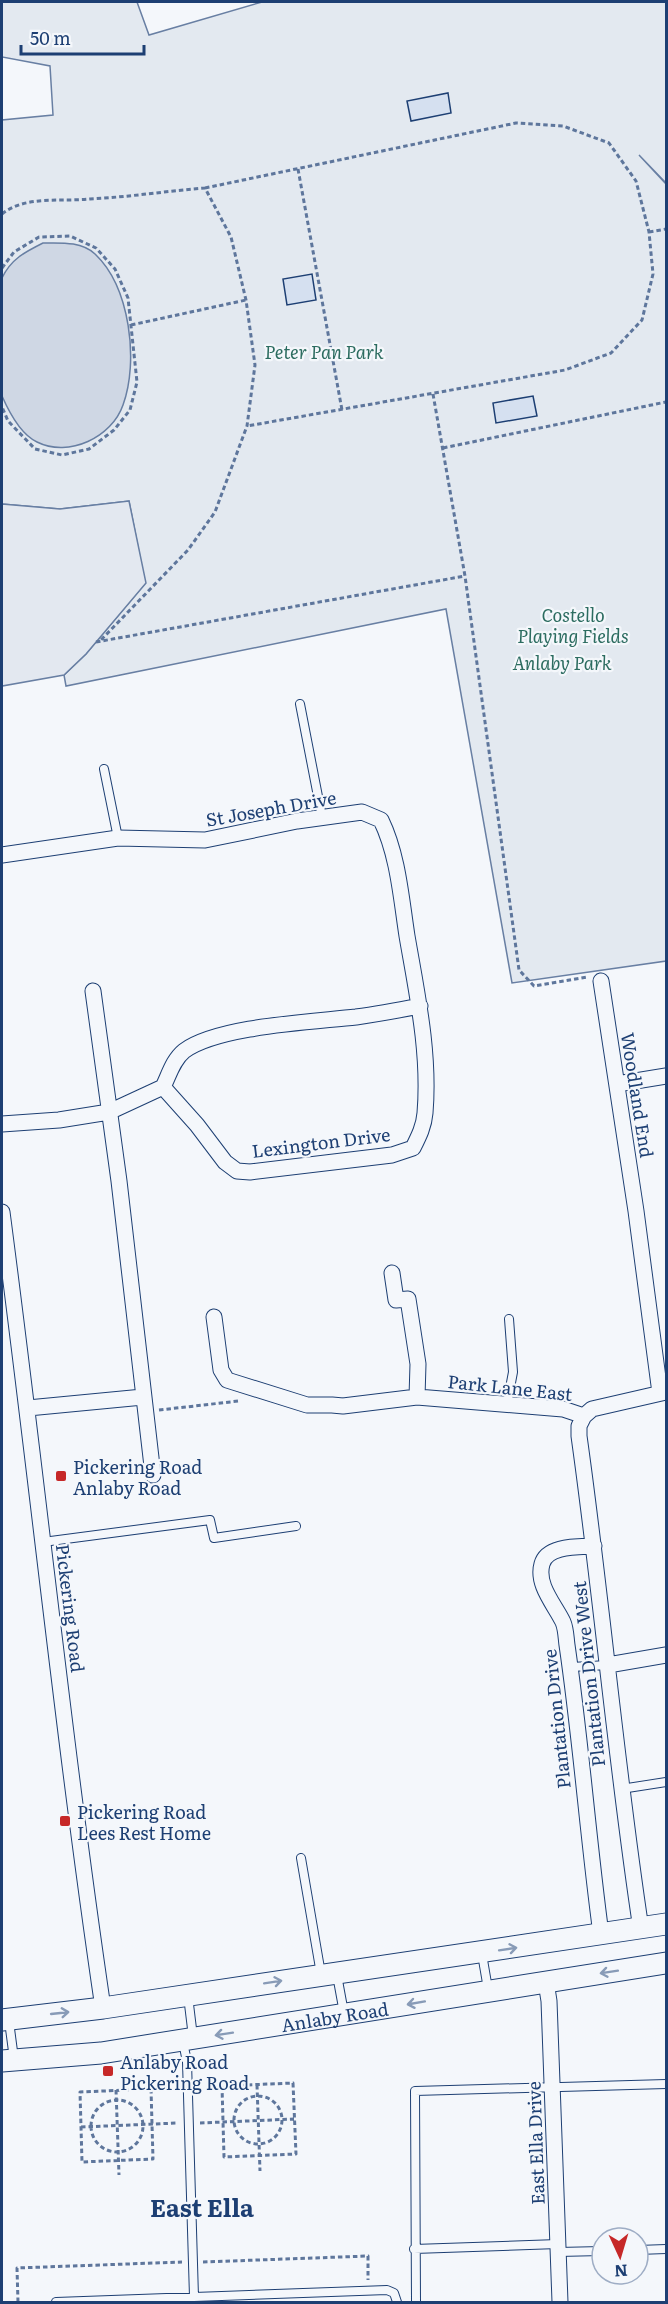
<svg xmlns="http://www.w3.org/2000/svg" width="668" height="2304" viewBox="0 0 668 2304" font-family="Literata,serif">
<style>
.green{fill:#e3e9f0;stroke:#687fa3;stroke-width:1.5}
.parking{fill:#e3e8f0;stroke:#687fa3;stroke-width:1.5}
.water{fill:#cfd7e4;stroke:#687fa3;stroke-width:1.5}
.building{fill:#d5e0f0;stroke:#1d3f73;stroke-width:1.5}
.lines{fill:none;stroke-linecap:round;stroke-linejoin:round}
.service-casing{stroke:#1d3f73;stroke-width:10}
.minor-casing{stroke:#1d3f73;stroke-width:17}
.secondary-casing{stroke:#1d3f73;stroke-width:23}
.path{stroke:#5e769c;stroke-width:3;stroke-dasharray:4.5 3;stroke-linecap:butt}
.service{stroke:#f4f7fb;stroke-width:8}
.minor{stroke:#f4f7fb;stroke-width:15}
.secondary{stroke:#f4f7fb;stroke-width:21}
.oneway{stroke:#889bb7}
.poi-dot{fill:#c62828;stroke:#f4f7fb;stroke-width:2}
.labels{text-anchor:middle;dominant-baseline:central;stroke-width:4.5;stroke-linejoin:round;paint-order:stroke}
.park-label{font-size:18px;font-style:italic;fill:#2c6c60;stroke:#f4f7fb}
.street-label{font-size:18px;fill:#1d3f73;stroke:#f4f7fb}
.poi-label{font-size:18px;fill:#1d3f73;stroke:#f4f7fb;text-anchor:start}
.district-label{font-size:24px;font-weight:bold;fill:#1d3f73;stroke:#f4f7fb}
</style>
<rect width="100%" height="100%" fill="#f4f7fb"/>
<path class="green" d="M 2,2 L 137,2 L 149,35 L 262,2 L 666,2 L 666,183 L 639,155 L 666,184 L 666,961 L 512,983 L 446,609 L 66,686 L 64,675 L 86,654 L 145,583 L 129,501 L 60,509 L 2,504 L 2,120 L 53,115 L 50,66 L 2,57 Z"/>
<path class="parking" d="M 129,501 L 146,583 L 86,654 L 64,675 L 2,686 L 2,504 L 60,509 Z"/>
<path class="water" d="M 43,243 C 60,243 81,241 95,254 C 130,287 139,361 123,405 C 112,437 69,458 37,442 C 20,434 9,412 2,396 L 2,278 C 11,259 25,252 43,243 Z"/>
<path class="building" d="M 448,93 L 451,113 L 411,121 L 407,101 Z
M 312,274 L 316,300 L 287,305 L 283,279 Z
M 533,396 L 537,416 L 496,423 L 493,403 Z"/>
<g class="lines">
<g class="service-casing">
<path id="service" d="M 300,704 L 322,817
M 104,769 L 118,838
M 507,1404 L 513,1372 L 509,1319
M 43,1542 L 210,1520 L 214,1538 L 296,1526
M 571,1667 L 608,1665
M 621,1789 L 666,1782
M 301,1858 L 321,1974
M 482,1954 L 488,1989
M 337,1975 L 344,2013
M 188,1996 L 193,2037
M 9,2021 L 14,2059
M 183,2042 L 187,2062 L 194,2297
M 414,2249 L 558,2244
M 638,2250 L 666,2249
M 558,2252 L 602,2251
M 56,2302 L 387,2290 L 394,2293 L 397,2302
M 416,2302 L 415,2091 L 666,2084"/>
</g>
<g class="minor-casing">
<path id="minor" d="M 2,855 L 118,838 L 205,840 L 297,821 L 362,812 L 381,820 C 398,855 401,897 407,936 C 417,994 430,1053 425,1113 C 424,1126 419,1136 413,1148 L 392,1155 L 250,1172 L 237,1171 L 225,1162 L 197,1125 L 163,1087 L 109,1112 L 59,1120 L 2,1124
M 601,981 L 636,1211 L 660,1393
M 93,991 L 119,1181 L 153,1475
M 617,1084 L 666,1076
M 163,1087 C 169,1075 173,1060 184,1051 C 218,1026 312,1022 356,1017 C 377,1014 399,1010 420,1006
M 2,1212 C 37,1477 64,1744 103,2008
M 392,1273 L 396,1300 L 408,1299 L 418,1364 L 417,1397
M 214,1317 L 221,1370 L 227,1380 L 307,1405 L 332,1405 L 343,1406 L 417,1397 L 563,1409 L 584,1416 L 592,1409 L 666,1392
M 28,1408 L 143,1397
M 584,1416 L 579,1426 L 579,1436 C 602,1600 616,1765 641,1929
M 594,1546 C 579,1547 547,1545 542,1564 C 536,1585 555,1605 563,1622 C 566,1629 566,1638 567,1645 C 581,1741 588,1838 601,1934
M 608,1665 L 666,1655
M 546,1982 L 549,2001 L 560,2302"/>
</g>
<g class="secondary-casing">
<g id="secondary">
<path d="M 2,2020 L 103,2008 L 666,1924"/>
<path id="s1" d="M 2,2061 L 101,2053 L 666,1963"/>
</g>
</g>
<path class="path" d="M 298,169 L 342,410
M 205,188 L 516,123 L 563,126 L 609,143 L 636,181 L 649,232 L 653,274 L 642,320 L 611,353 L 565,370 L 247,426
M 2,214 C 26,195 61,202 90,199 C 129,197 167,191 205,188 L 231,237 L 246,300 L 255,365 L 247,426 L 215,512 L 188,550 L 99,642
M 649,232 L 666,229
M 2,268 L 14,252 L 39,237 L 70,236 L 96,248 L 115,269 L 128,298 L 137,382 L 130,410 L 114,430 L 89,449 L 62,455 L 35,449 L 8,421 L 2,407
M 131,325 L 246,300
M 433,394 L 465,576 L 519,970 L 534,986 L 587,977
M 443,448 L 666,402
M 96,642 L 465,576
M 159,1410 L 239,1401
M 293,2083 L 296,2154 L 224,2157 L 222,2086 Z
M 257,2085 L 260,2171
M 151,2089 L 153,2159 L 82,2162 L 80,2092 Z
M 116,2090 L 119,2175
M234 2120a24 24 0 1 1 48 0a24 24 0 1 1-48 0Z
M91 2126a26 26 0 1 1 52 0a26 26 0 1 1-52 0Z
M 200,2123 L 294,2119
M 81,2127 L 178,2123
M 203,2262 L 368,2256 L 368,2280
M 18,2302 L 17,2268 L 182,2262"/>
<use href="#service" class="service"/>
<use href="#minor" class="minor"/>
<use href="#secondary" class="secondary"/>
</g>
<defs><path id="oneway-shaft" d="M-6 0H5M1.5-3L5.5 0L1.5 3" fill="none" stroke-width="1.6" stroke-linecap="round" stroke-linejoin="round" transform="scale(1.5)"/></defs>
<g class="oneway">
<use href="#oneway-shaft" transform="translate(508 1949) rotate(-9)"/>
<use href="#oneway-shaft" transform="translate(609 1972) rotate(171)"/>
<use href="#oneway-shaft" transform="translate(273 1982) rotate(-9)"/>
<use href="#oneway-shaft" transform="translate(416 2003) rotate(170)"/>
<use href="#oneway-shaft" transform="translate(60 2013) rotate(-6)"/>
<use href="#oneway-shaft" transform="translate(224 2034) rotate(171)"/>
</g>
<g class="poi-dot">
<rect x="55" y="1470" width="12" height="12" rx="3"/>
<rect x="59" y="1815" width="12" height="12" rx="3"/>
<rect x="102" y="2065" width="12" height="12" rx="3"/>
</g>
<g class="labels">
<g class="park-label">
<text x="324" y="351">Peter Pan Park</text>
<text x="573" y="614">Costello<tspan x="573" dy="21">Playing Fields</tspan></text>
<text x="562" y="662">Anlaby Park</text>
</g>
<g class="street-label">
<text transform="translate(271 808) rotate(-10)">St Joseph Drive</text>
<text transform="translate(638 1095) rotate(81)">Woodland End</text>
<text transform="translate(321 1142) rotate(-7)">Lexington Drive</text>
<text transform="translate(510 1387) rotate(6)">Park Lane East</text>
<text transform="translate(71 1608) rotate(83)">Pickering Road</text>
<text transform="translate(588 1674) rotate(-96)">Plantation Drive West</text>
<text transform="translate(556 1719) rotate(-96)">Plantation Drive</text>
<text stroke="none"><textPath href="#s1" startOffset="336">Anlaby Road</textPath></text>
<text transform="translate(535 2143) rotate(-92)">East Ella Drive</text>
</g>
<g class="poi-label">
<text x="73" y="1466">Pickering Road<tspan x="73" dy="21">Anlaby Road</tspan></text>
<text x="77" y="1811">Pickering Road<tspan x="77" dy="21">Lees Rest Home</tspan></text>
<text x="120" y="2061">Anlaby Road<tspan x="120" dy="21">Pickering Road</tspan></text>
</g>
<g class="district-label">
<text x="202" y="2206">East Ella</text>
</g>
</g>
<rect width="668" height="2304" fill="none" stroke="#1d3f73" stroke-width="6"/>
<g transform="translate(620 2256) rotate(176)"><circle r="28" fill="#f4f7fb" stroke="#9eadc5" stroke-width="1.5"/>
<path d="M0-4.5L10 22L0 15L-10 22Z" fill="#c62828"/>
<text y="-9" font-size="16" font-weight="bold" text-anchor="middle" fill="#1d3f73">N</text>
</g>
<path d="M21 45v9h123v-9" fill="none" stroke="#1d3f73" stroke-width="3"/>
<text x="30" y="45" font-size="18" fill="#1d3f73" stroke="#f4f7fb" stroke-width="4.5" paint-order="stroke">50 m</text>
</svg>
